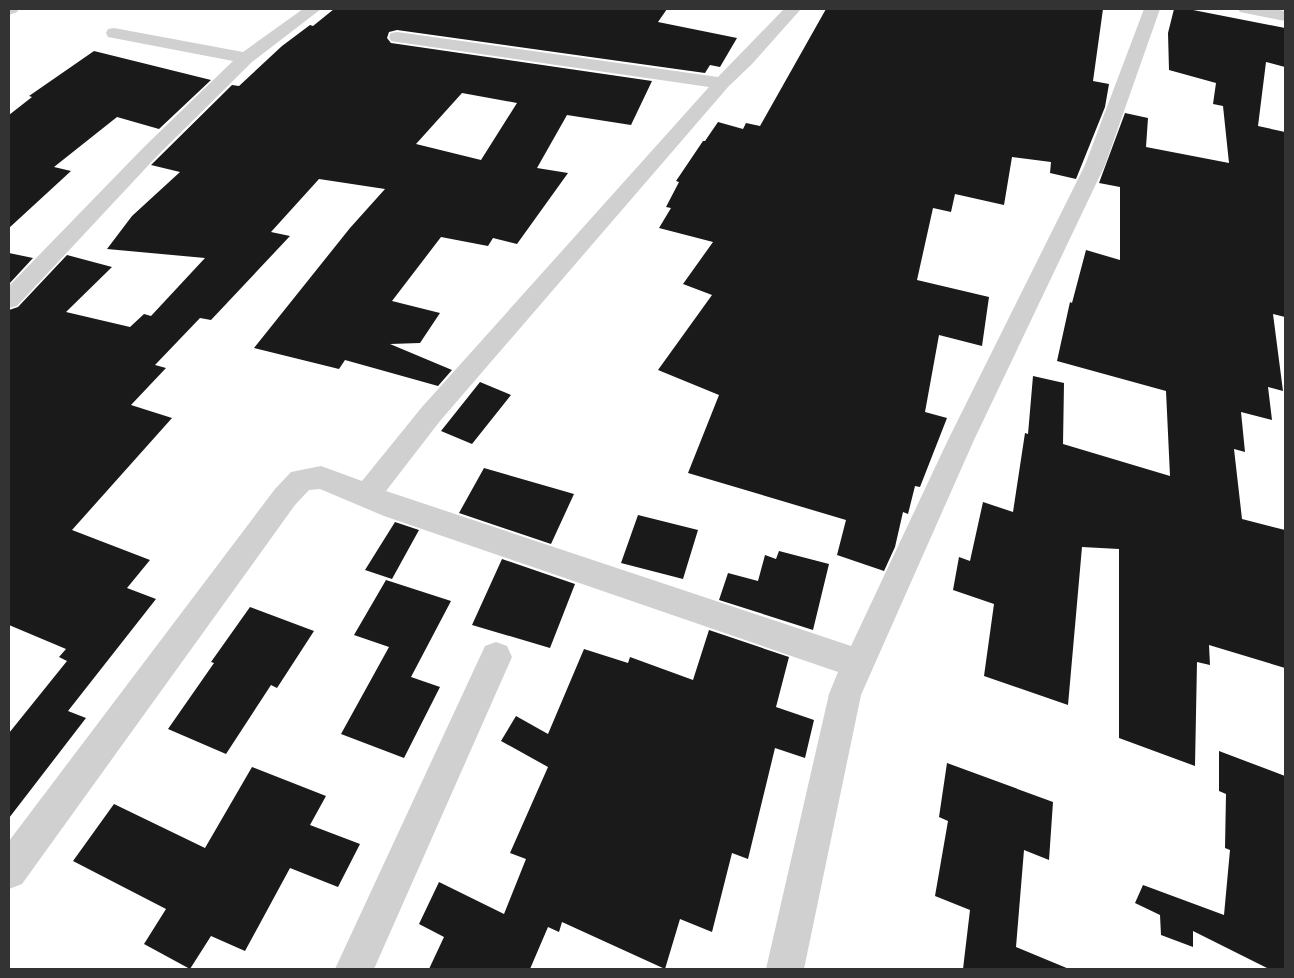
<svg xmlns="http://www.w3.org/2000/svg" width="1294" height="978" viewBox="0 0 1294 978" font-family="'Open Sans',sans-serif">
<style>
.building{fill:#1a1a1a;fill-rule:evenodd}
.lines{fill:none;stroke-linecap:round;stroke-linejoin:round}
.street{fill:#d0d0d0;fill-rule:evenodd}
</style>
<rect width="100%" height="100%" fill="#fff"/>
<path class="building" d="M 334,9 L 667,9 L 658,22 L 737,38 L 720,67 L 710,65 L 705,73 L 397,30 L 389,32 L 387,38 L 391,43 L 652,81 L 631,125 L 567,115 L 537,168 L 568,173 L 517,244 L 493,238 L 488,246 L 441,237 L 392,301 L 440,313 L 420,343 L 390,344 L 452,370 L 438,386 L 345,360 L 339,369 L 254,348 L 350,228 L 385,189 L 319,179 L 271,232 L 290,236 L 211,320 L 200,318 L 155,365 L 166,368 L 131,405 L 172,418 L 72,530 L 150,560 L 127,588 L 156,599 L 68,711 L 86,718 L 9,818 L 9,733 L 67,661 L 59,657 L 66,649 L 9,625 L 9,310 L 18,307 L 67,255 L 112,267 L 66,312 L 130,327 L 144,314 L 151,316 L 205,258 L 107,249 L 132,216 L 180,172 L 151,165 L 232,85 L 239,86 L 282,46 L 310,25 L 313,26 ZM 462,93 L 517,103 L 481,160 L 416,144 Z
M 826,9 L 1103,9 L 1093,81 L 1109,84 L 1105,107 L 1076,179 L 1050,173 L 1051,162 L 1012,157 L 1004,205 L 955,194 L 951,212 L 933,208 L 917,280 L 989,297 L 982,346 L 939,335 L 925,412 L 947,418 L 920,487 L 915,486 L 908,514 L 903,512 L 895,547 L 884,571 L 837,555 L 846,520 L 688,473 L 719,395 L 658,370 L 712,295 L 683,284 L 713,242 L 659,228 L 671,208 L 666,207 L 679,182 L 676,181 L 703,141 L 705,141 L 718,122 L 743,129 L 746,123 L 760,126 Z
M 1174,9 L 1188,9 L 1285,28 L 1285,67 L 1266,62 L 1258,126 L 1285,132 L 1285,317 L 1273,314 L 1283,391 L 1268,387 L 1272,420 L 1241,412 L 1245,452 L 1234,449 L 1242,519 L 1285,530 L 1285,668 L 1209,645 L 1210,665 L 1197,662 L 1195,766 L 1119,738 L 1119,549 L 1082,547 L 1068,705 L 984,676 L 994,604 L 953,590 L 959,557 L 970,561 L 983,502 L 1013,512 L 1025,433 L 1028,434 L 1033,376 L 1064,383 L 1063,444 L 1170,476 L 1166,391 L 1057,361 L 1070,302 L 1072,303 L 1086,250 L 1120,260 L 1120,187 L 1099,183 L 1125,113 L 1148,118 L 1146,147 L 1229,163 L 1223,106 L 1213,104 L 1216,83 L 1169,70 L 1168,33 Z
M 94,51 L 211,80 L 159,129 L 117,117 L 54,167 L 71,171 L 9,228 L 9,115 L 32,97 L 29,96 Z
M 9,253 L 33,258 L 9,284 Z
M 480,382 L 511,395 L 472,444 L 441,431 Z
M 484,468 L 574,494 L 551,544 L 459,513 Z
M 638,515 L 698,530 L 683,579 L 621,563 Z
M 395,522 L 419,530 L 392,579 L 365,570 Z
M 779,551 L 829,564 L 813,630 L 719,600 L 728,573 L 758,581 L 765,555 L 776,559 Z
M 502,559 L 575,584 L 550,648 L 472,625 Z
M 386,580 L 451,601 L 411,677 L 440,687 L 404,758 L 341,734 L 389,647 L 354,635 Z
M 250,607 L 314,631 L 277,688 L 271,685 L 226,754 L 168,729 L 214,663 L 211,662 Z
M 709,630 L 789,657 L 776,707 L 814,720 L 805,758 L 775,748 L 748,859 L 732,853 L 712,932 L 680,919 L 665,969 L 562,922 L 559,932 L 548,927 L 530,969 L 429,969 L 444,937 L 419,924 L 439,882 L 504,914 L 526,859 L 510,853 L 548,767 L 501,741 L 516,716 L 548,734 L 584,649 L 628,663 L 630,657 L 693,680 Z
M 1219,751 L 1285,776 L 1285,969 L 1269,969 L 1193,931 L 1193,947 L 1161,935 L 1160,915 L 1135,903 L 1143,885 L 1224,915 L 1230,850 L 1225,848 L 1226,794 L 1219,791 Z
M 947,763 L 1053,802 L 1049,860 L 1024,850 L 1016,947 L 1069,969 L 963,969 L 970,910 L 935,896 L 948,821 L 939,817 Z
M 252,767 L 326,796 L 310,825 L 360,844 L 338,887 L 290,868 L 245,951 L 211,936 L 190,969 L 144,944 L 166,909 L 73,861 L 114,804 L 205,848 Z"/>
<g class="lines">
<path class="street" d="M 9,9 L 19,9 L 17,12 L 9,15 Z
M 303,9 L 321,9 L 252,62 L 158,155 L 17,306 L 9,308 L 9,286 L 144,147 L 233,61 L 108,37 L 106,33 L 108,29 L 114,28 L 243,52 Z
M 784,9 L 801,9 L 752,64 L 728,87 L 440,421 L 386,491 L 851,646 L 948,440 L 1085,165 L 1144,9 L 1160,9 L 1105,165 L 974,440 L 861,695 L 804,969 L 766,969 L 829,694 L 838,672 L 384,516 L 320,489 L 309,490 L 295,505 L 22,884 L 9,889 L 9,841 L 275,489 L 291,472 L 321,466 L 362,481 L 422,407 L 709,87 L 397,42 L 391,41 L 389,37 L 391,33 L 397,32 L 718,77 Z
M 1238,9 L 1272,9 L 1285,11 L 1285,21 L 1240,12 Z
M 496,642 L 507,646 L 512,657 L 374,969 L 335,969 L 485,646 Z"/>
</g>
<rect width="1294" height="978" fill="none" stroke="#333333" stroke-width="20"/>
</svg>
